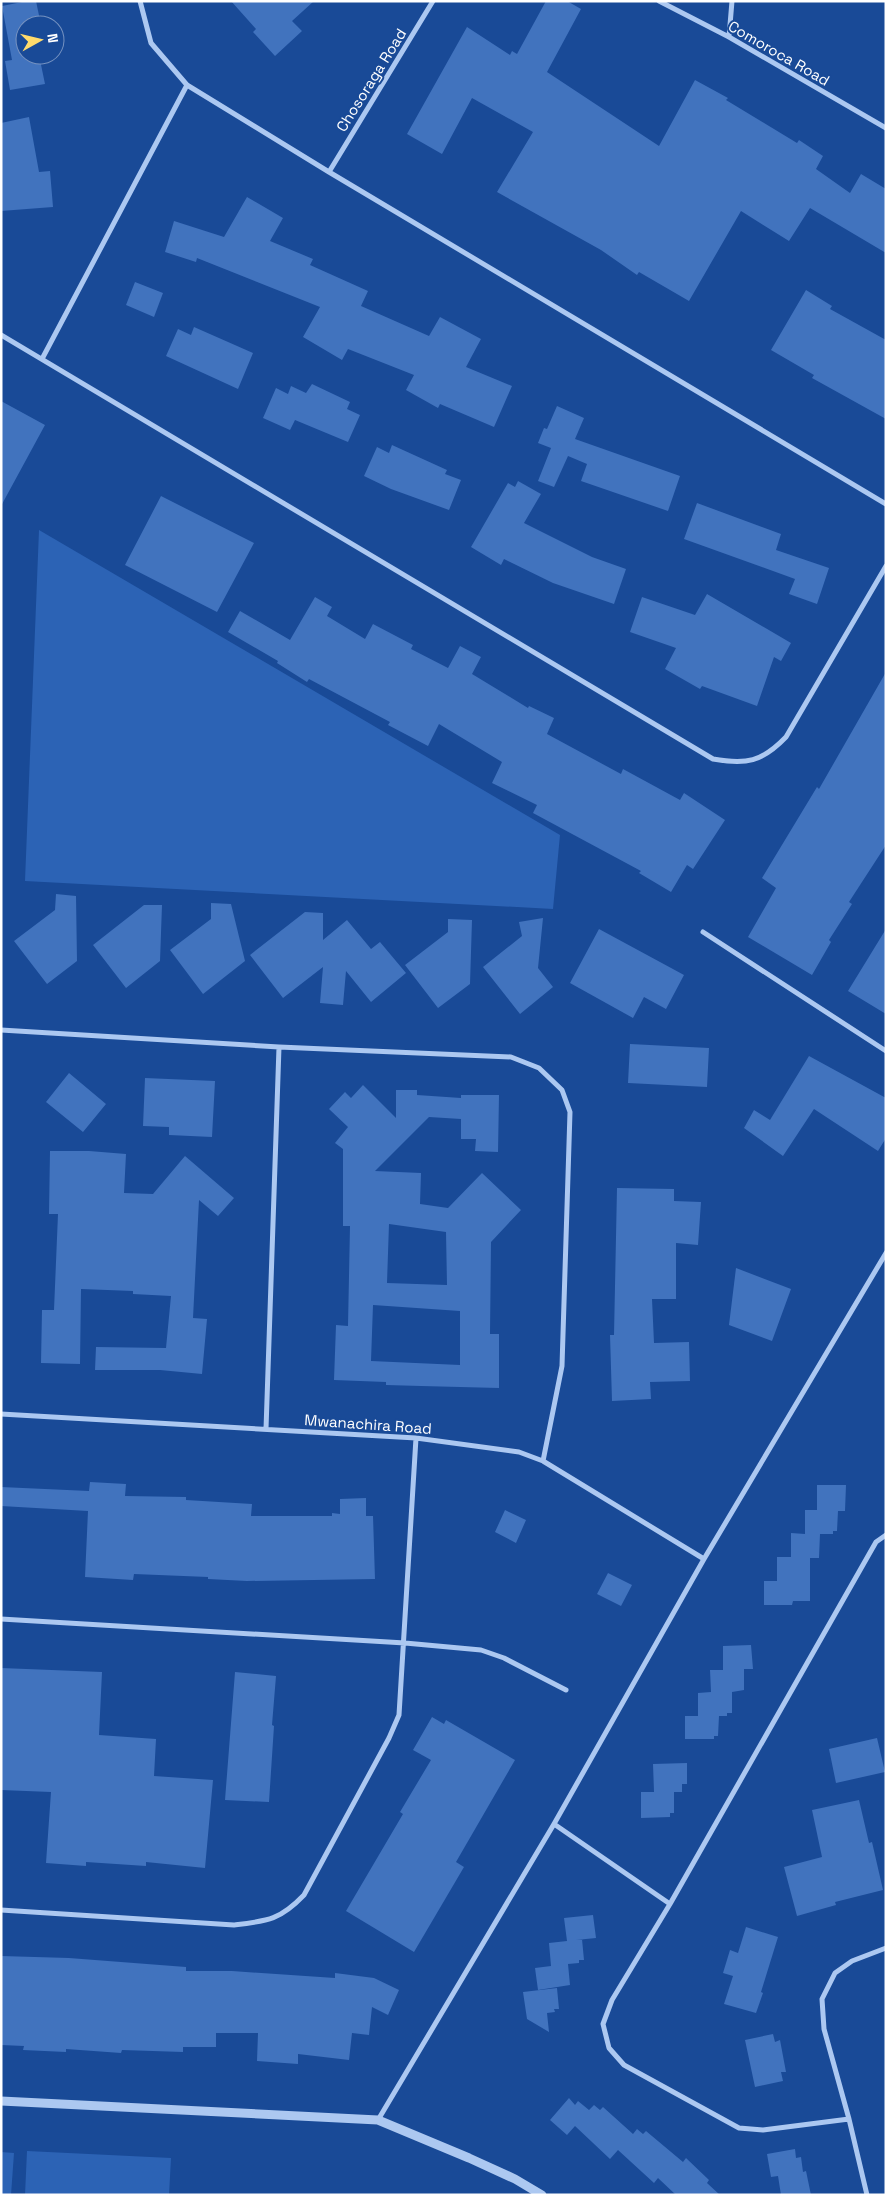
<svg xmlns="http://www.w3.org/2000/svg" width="887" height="2196" viewBox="0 0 887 2196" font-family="'Space Grotesk',sans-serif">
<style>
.green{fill:#2c63b5}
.building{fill:#4173be;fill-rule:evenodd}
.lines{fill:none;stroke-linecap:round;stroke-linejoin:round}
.minor{stroke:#acc8f1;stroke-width:5}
.tertiary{stroke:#acc8f1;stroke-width:9}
.labels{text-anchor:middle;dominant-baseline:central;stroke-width:4;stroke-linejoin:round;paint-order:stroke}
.street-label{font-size:15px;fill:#fff;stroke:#194a97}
</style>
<rect width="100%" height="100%" fill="#194a97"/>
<path class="green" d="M 39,530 L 560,835 L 553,909 L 25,881 Z
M 27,2151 L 171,2158 L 169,2195 L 25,2195 Z
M 1,2152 L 14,2153 L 11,2195 L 1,2195 Z"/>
<path class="building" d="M 27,1 L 36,1 L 41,25 L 25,25 L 25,55 L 39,55 L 45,84 L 10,90 L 5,61 L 12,60 L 2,6 Z
M 231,1 L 314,1 L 292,21 L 302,31 L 275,56 L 253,32 L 256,29 Z
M 546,1 L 567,1 L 581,9 L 547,72 L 659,146 L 695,80 L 728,98 L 726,100 L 797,143 L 799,140 L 823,156 L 816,169 L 850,193 L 861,174 L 886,189 L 886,253 L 810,208 L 789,241 L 741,211 L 689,301 L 639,272 L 637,275 L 601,250 L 497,192 L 533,132 L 472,98 L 442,154 L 407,134 L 467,27 L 510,55 L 512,51 L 517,54 Z
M 29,117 L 39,172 L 50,171 L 53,207 L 1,211 L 1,123 Z
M 247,197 L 283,218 L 270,241 L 313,259 L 310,265 L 368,291 L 361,306 L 429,336 L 440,317 L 481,339 L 466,367 L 512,386 L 494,427 L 440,404 L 438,408 L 406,390 L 414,375 L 348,349 L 342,360 L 303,337 L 320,307 L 197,258 L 196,262 L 165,252 L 174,221 L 224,237 Z
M 135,282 L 163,293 L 154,317 L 126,305 Z
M 806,290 L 832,306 L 830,309 L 886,340 L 886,419 L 812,378 L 814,375 L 771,350 Z
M 194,327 L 253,353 L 238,389 L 166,356 L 178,329 L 191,335 Z
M 312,384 L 350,402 L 347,409 L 360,415 L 348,442 L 295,420 L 290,430 L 263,418 L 276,388 L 288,394 L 291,386 L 306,393 Z
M 1,401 L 45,425 L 1,506 Z
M 557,406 L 584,418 L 575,439 L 680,476 L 668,511 L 581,481 L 587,464 L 568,456 L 554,487 L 538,481 L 551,448 L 538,443 L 544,428 L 547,429 Z
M 392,445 L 447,470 L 445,474 L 461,480 L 449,510 L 391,489 L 364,476 L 377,447 L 389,453 Z
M 518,481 L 541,494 L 524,523 L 592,557 L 626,569 L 614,604 L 553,583 L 504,559 L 501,565 L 471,547 L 508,483 L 515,487 Z
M 161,496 L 254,543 L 217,612 L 125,565 Z
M 697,503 L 781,534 L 776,550 L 829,568 L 817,604 L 789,594 L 795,579 L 684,539 Z
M 707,594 L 791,643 L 781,661 L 774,657 L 757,706 L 702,686 L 700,689 L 665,669 L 676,648 L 630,632 L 642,597 L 695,615 Z
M 315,597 L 332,607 L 327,616 L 365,639 L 373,624 L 413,645 L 411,649 L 448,668 L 460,646 L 481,657 L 472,674 L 528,708 L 529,706 L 554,718 L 547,734 L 621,774 L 623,769 L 680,800 L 684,793 L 725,820 L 693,869 L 687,865 L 671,892 L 639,873 L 641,871 L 533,813 L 537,805 L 492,783 L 502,762 L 439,724 L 428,746 L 388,725 L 390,722 L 309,679 L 307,682 L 277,663 L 278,661 L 228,632 L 240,611 L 290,640 Z
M 886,672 L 886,845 L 849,902 L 852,904 L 829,940 L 831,942 L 812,975 L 748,937 L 776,888 L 762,878 L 817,787 L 819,789 Z
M 56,894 L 76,896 L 77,961 L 47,984 L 14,941 L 55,910 Z
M 211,903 L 231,904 L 245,961 L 203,994 L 170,950 L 211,919 Z
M 144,905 L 162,905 L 160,961 L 126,988 L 93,945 Z
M 305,912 L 323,913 L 323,940 L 347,920 L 371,949 L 380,942 L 406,973 L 371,1002 L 346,971 L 343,1005 L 320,1003 L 323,967 L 283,998 L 250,955 Z
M 543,918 L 538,968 L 553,987 L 520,1014 L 483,967 L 522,936 L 519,922 Z
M 448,919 L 472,920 L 470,984 L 438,1008 L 405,965 L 448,932 Z
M 599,929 L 684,975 L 666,1009 L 644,997 L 633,1018 L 570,983 Z
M 886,929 L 886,1014 L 848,991 Z
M 630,1044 L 709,1048 L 707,1087 L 628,1083 Z
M 809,1056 L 886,1098 L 886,1138 L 878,1151 L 814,1109 L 783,1156 L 744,1128 L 754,1110 L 770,1120 Z
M 69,1073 L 106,1104 L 83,1132 L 46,1102 Z
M 145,1078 L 215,1081 L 212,1137 L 169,1135 L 169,1127 L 143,1126 Z
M 363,1085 L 396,1118 L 396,1090 L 417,1090 L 417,1095 L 461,1098 L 461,1095 L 499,1095 L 498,1152 L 475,1151 L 476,1139 L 461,1139 L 461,1119 L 429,1117 L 375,1171 L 421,1173 L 420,1204 L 448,1208 L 482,1173 L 521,1210 L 491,1242 L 490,1334 L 499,1334 L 499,1388 L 421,1386 L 386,1385 L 386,1382 L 334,1380 L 336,1325 L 348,1326 L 350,1226 L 343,1226 L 343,1149 L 335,1143 L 348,1127 L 329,1109 L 345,1092 L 351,1098 ZM 389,1224 L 446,1232 L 447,1285 L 387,1283 ZM 373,1305 L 460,1311 L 460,1365 L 371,1361 Z
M 50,1151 L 89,1151 L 126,1154 L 124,1193 L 153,1194 L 185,1156 L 234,1198 L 218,1216 L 199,1200 L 193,1318 L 207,1319 L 202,1374 L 160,1370 L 95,1370 L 96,1347 L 166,1348 L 171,1296 L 133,1294 L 133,1291 L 81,1289 L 80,1364 L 41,1363 L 42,1310 L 54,1310 L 58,1214 L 49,1214 Z
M 617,1188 L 674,1189 L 674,1201 L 701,1202 L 698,1245 L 676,1243 L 676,1299 L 652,1299 L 654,1343 L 689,1342 L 690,1381 L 650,1382 L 651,1399 L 612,1401 L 610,1335 L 614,1335 Z
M 736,1268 L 791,1289 L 772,1341 L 729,1325 Z
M 90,1482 L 126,1484 L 125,1496 L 186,1497 L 186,1500 L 252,1504 L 251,1516 L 332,1516 L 332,1513 L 340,1514 L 340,1499 L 366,1498 L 366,1516 L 373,1516 L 375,1579 L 247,1581 L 208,1579 L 208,1577 L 134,1574 L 133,1580 L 85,1577 L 88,1511 L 1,1506 L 1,1487 L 89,1491 Z
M 817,1485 L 846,1485 L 845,1511 L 838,1511 L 837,1531 L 833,1531 L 833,1534 L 820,1534 L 819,1558 L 810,1558 L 810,1601 L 793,1601 L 792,1605 L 764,1605 L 764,1581 L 777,1581 L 777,1557 L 791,1557 L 791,1533 L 805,1534 L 805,1510 L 817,1510 Z
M 505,1510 L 526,1520 L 516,1543 L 495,1532 Z
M 608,1573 L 632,1585 L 621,1606 L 597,1594 Z
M 751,1645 L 753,1669 L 744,1669 L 744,1690 L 732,1692 L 732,1713 L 727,1713 L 727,1716 L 719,1716 L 718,1736 L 714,1736 L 714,1739 L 685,1739 L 685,1716 L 698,1716 L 698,1693 L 711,1692 L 710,1670 L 723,1670 L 723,1646 Z
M 1,1668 L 102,1672 L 99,1735 L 156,1739 L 154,1776 L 213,1780 L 205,1868 L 146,1862 L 146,1866 L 86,1862 L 86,1866 L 46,1863 L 51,1792 L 1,1790 Z
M 235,1672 L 276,1676 L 272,1725 L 274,1726 L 269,1802 L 225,1800 Z
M 432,1717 L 444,1724 L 446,1720 L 515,1760 L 456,1862 L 464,1867 L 414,1952 L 346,1911 L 403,1814 L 400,1812 L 431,1760 L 413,1750 Z
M 877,1738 L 885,1772 L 836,1783 L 829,1749 Z
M 687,1763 L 687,1784 L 682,1784 L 682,1792 L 674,1792 L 674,1813 L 670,1813 L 670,1817 L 641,1818 L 641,1792 L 654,1792 L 653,1764 Z
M 859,1800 L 869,1843 L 872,1842 L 883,1890 L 835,1902 L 836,1905 L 797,1916 L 784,1867 L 822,1857 L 812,1810 Z
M 593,1915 L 596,1938 L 576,1940 L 582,1939 L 584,1960 L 579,1960 L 579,1963 L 568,1964 L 570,1985 L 538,1990 L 535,1968 L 551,1966 L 549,1943 L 567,1941 L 564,1918 Z
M 746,1927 L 778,1937 L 761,1992 L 763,1993 L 756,2013 L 724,2004 L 733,1976 L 723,1973 L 730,1950 L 738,1953 Z
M 1,1956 L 69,1958 L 186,1967 L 186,1971 L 232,1971 L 335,1978 L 335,1973 L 374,1978 L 399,1990 L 388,2015 L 372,2007 L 369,2035 L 352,2033 L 349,2060 L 298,2054 L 298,2064 L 257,2061 L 258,2033 L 216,2033 L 216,2047 L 183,2047 L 183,2052 L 122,2050 L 121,2053 L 66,2049 L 66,2052 L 23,2050 L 24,2046 L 1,2045 Z
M 557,1988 L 559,2009 L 554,2009 L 555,2012 L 547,2013 L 549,2032 L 527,2019 L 523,1992 Z
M 773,2034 L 775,2042 L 780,2040 L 786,2072 L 781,2072 L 783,2081 L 755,2087 L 745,2040 Z
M 569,2098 L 575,2105 L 578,2101 L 589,2110 L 594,2105 L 600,2110 L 603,2107 L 633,2134 L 637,2129 L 643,2134 L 646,2131 L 683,2162 L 686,2158 L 709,2180 L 707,2183 L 720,2195 L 676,2195 L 658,2178 L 654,2183 L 618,2150 L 610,2159 L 575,2126 L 567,2135 L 550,2120 Z
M 795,2149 L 796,2158 L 801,2157 L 803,2172 L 806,2171 L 811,2195 L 781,2195 L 778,2176 L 771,2177 L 767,2154 Z"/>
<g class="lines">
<path class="minor" d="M 140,1 L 151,43 L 187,85 L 329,172 L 886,504
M 659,1 L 729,37 L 886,128
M 729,37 L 732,1
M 329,172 L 433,1
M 1,335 L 713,759 C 746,765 762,762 786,737 L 886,566
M 42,359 L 187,85
M 703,932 L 886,1051
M 1,1030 L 279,1047 L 511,1057 L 539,1068 L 562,1090 L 570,1112 L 562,1366 L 543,1461
M 1,1414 L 416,1438 L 519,1452 L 543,1461 L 704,1559
M 266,1429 L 279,1047
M 1,1619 L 405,1643 L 481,1650 L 504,1658 L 566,1690
M 554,1824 L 670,1904
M 1,1910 L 234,1925 C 268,1921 280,1920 304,1895 L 389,1738 L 399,1715 L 416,1438
M 849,2119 L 763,2130 L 739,2128 L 624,2065 L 609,2048 L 603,2024 L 612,2000 L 670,1904 L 876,1542 L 886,1535
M 378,2120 L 554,1824 L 704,1559 L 886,1253
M 867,2195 L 849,2119 L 824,2029 L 822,1999 L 835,1973 L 852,1961 L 886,1948"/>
<path class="tertiary" d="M 1,2101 L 378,2120 L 469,2158 L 515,2179 L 542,2195"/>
</g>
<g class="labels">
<g class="street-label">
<text transform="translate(779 53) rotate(30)">Comoroca Road</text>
<text transform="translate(371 80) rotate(-58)">Chosoraga Road</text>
<text transform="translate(368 1424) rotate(4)">Mwanachira Road</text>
</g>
</g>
<rect width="887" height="2196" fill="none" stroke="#ffffff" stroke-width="5"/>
<g transform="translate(40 40) rotate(82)"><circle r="24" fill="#194a97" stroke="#7592c1"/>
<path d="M0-4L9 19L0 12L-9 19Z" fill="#ffdb6c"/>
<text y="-8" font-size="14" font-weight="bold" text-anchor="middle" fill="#ffffff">N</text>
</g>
</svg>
